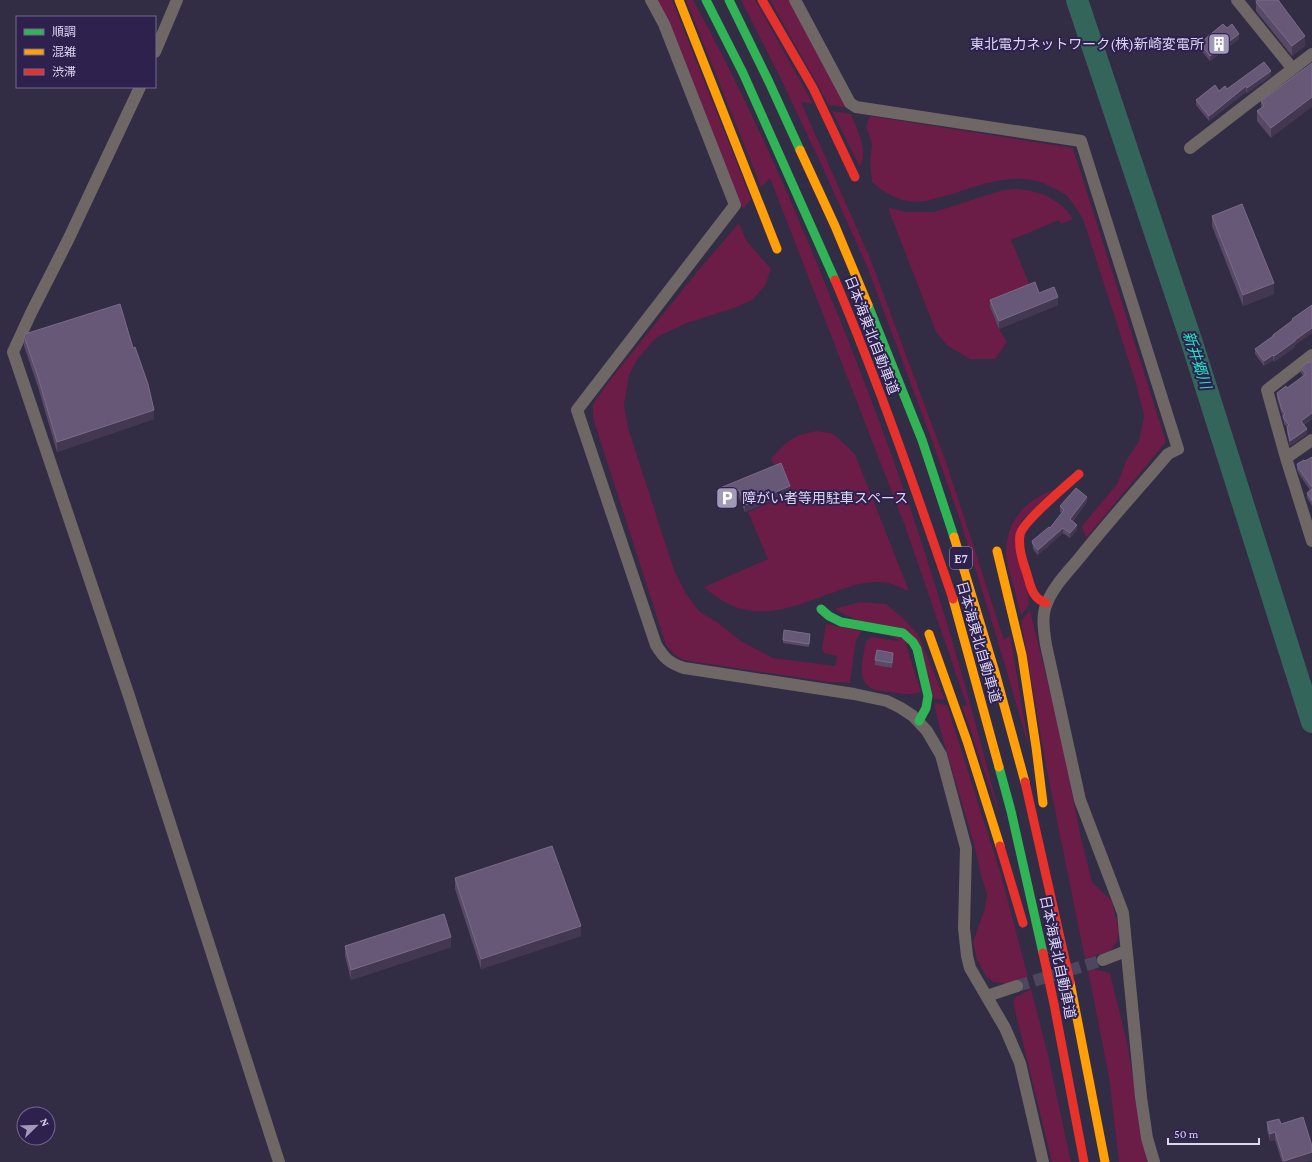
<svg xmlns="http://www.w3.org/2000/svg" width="1312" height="1162" viewBox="0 0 1312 1162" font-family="'Crimson Pro','Noto Sans JP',serif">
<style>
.green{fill:#6b1c47}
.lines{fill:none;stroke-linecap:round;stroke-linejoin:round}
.river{stroke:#34655b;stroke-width:22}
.street-tunnel{stroke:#4c465e;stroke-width:12;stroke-dasharray:12 6;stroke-linecap:butt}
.street{stroke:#6e6766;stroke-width:12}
.fast{stroke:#30b455;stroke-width:9}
.slow{stroke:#ff9f0a;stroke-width:9}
.jam{stroke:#e5322d;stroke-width:9}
.wall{fill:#584967}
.shaded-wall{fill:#433752}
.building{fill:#665876;stroke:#796c89}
.labels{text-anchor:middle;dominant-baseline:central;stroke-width:4;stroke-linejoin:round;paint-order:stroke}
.shield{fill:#2e214e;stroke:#a8a0c2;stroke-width:1}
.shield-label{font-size:13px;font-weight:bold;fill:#dcd6f3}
.poi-label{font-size:14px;fill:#dcd6f3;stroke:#2e214e;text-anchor:end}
.street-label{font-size:14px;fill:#dcd6f3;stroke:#2e214e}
.water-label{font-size:15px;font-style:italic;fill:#21e5c0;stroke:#2e214e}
</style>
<rect width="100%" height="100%" fill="#322c44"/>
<path class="green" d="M 654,0 L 672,0 L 751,199 L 743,209 L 721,154 Z
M 686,0 L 693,0 C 742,89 784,182 822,276 C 865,379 904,484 937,591 C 961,666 981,743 1001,820 L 962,706 L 967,706 L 905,526 L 770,178 L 761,187 Z
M 741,0 L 755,0 L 813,104 L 801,102 L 870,258 L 947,465 L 1004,640 L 1010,635 L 1029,748 L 996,635 L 959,517 L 934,446 L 866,264 L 821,164 L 781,79 Z
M 770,0 L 790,0 L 850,108 L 829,105 Z
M 832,111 L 851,114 C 858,131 868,150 860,167 Z
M 870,116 L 1073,148 L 1166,442 L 1086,538 L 1082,526 L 1117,484 L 1127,459 L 1139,441 L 1144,416 L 1136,383 L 1083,219 C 1078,211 1073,203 1067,196 C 1063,192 1056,190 1051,187 C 1018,168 979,186 945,196 C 936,198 925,202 915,202 C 899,201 884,193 872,182 L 870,162 L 872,144 L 866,126 Z
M 1015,189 C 1038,190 1061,199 1073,219 L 1061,224 L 1059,220 L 1011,240 L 1032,290 L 990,307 L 999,329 L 1007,342 L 995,359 L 970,359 L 948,346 L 936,332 L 888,208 L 890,208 L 905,212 L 934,212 L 1003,190 Z
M 739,223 L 746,240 L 771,269 L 765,286 L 752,300 L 734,308 L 687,323 L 657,337 L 638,358 L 629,375 L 624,405 L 628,428 L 674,570 L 686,594 L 700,612 L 717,622 L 741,641 L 773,658 L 835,666 L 837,656 L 824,653 L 822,648 L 826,624 L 862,631 L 856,640 L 850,683 L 829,682 L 683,660 L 674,654 L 666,645 L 593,418 L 593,404 L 610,380 L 697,272 Z
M 816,431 L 831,433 L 837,437 L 855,454 L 909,591 C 903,589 896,585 889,583 C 870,580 853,585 835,592 C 785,609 750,628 704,587 L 768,559 L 748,512 L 791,494 L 781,470 L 774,464 L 771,459 C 787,441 791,436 816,431 Z
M 1054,489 L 1021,521 L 1029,605 L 1021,615 C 1017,601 1014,587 1010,574 C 1009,568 1006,561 1006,556 C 1005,521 1024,502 1054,489 Z
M 860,602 L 886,604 L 905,620 L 918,634 L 945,700 L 934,699 L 921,651 L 834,609 Z
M 1030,610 L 1060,733 L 1081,838 L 1092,882 L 1112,901 L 1119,931 L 1117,942 L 1110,951 L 1085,959 L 1046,766 L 1021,621 Z
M 872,637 L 905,642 L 921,692 C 909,696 901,694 890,692 C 884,691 876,691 871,688 C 855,679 864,655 866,641 Z
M 934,703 L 947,705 L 1001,875 L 1028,977 L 1008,984 L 993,982 L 986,976 L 977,959 L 973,942 L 985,908 L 987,894 L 981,875 L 974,844 L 940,729 Z
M 1094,969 L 1110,973 L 1127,1043 L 1147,1162 L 1119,1162 L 1109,1077 L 1088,971 Z
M 1031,989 L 1048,1055 L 1071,1162 L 1052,1162 L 1013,1002 L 1016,997 Z"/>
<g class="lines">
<path class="river" d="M 1077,0 L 1193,346 L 1312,722"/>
<path class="street-tunnel" d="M 1017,986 L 1103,960"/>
<path class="street" d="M 651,0 L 664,24 L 735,205 L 577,410 L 656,645 C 664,658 669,663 684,668 L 854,694 L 887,701 L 901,708 L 913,716 L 927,731 L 941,755 L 966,848 L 964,928 L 967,956 L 970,968 L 1005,1028 L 1020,1063 L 1043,1162
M 795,0 L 850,103 L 856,107 L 1081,141 L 1178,449 L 1168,454 C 1139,488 1109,521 1081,556 C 1069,571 1054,585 1047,603 C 1041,616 1044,631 1046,645 L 1080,800 L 1123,913 L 1141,1097 L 1147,1138 L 1154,1162
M 1237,0 L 1292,68
M 155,52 L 177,0
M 140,87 L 68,240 L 31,313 L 13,352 L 129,696 L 279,1162
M 1190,148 L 1312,54
M 1312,355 L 1267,390 L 1286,458 L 1312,541
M 1286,458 L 1312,440
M 1103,960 L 1126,951
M 987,996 L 1017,986"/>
<path class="fast" d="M 706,0 L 743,73 L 835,280
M 729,0 L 769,82 L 800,150
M 868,305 L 922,440 L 954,537
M 821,609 L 829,616 L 841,622 L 903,633 L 913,642 L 917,649 L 928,696 L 926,708 L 919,721
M 999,767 L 1011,811 L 1043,953"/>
<path class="slow" d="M 679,0 L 777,249
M 800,150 L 835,226 L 868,305
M 954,537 L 995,672 L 1025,782
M 997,551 L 1022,655 L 1036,747 L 1043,803
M 953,599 L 999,767
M 929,634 L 967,741 L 1000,846
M 1070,982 L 1105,1162"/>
<path class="jam" d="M 762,0 L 813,88 L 855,177
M 835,280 C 879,384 916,491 953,599
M 1046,603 C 1032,598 1031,587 1027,574 C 1023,562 1018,548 1020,535 C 1022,522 1067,485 1079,474
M 1025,782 L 1070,982
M 1000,846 L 1023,923
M 1043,953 L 1054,1004 L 1084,1162"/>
</g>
<path class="wall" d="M 1255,0 L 1279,0 L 1305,46 L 1292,56 L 1256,11 L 1256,2 Z
M 1227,28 L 1239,39 L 1210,61 L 1200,49 L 1200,43 Z
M 1312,63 L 1271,138 L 1257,121 L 1257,111 L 1261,108 L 1261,101 Z
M 1271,76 L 1247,93 L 1246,92 L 1209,121 L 1196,105 L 1196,100 L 1219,91 L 1227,89 Z
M 1212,216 L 1274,294 L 1243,306 L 1212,226 Z
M 1039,293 L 1058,305 L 999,329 L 990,307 L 990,300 Z
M 1312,305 L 1312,333 L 1295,345 L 1295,347 L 1274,362 L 1273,360 L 1264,366 L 1255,354 L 1255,349 L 1273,336 L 1273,335 L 1292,321 L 1292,319 Z
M 24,336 L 154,419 L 57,452 L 38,387 L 24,346 Z
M 1312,361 L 1312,419 L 1304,425 L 1307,434 L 1290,446 L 1287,432 L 1287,427 L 1284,424 L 1283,417 L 1282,415 L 1277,398 L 1277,393 L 1287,388 L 1303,376 L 1301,373 L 1301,368 Z
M 1312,457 L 1312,506 L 1307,498 L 1307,493 L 1310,490 L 1299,474 L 1297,470 L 1297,464 L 1305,461 Z
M 720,488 L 790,493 L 745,512 L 739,498 L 724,504 L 720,496 Z
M 1087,502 L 1073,521 L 1077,530 L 1070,538 L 1063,533 L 1038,555 L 1033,549 L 1032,541 L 1050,528 L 1062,513 L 1060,512 L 1060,506 Z
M 810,637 L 809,647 L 783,643 L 783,640 Z
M 893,658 L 892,668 L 875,665 L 875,660 Z
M 455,878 L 581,936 L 481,969 L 455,889 Z
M 345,946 L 451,947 L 351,980 L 345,956 Z
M 1267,1122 L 1281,1124 L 1312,1160 L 1305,1162 L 1282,1162 L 1275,1140 L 1270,1141 L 1267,1130 Z"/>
<path class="shaded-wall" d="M 1239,34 L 1239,39 L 1210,61 L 1210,56 Z
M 1305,36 L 1305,46 L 1292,56 L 1292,46 Z
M 1271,71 L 1271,76 L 1247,93 L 1247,88 Z
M 1246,86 L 1246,92 L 1209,121 L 1209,116 Z
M 1312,97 L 1312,107 L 1271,138 L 1271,128 Z
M 1274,283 L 1274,294 L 1243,306 L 1243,295 Z
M 1058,297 L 1058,305 L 999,329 L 999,321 Z
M 1312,326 L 1312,333 L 1295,345 L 1295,347 L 1274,362 L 1274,356 Z
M 1273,355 L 1273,360 L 1264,366 L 1264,361 Z
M 154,410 L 154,419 L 57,452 L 57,442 Z
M 1312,413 L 1312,419 L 1301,426 L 1301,421 Z
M 1307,429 L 1307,434 L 1290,446 L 1290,441 Z
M 790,486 L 790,493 L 745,512 L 745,505 Z
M 739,490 L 739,498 L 724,504 L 724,497 Z
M 1087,497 L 1087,502 L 1070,524 L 1070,519 Z
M 1077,525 L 1077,530 L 1070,538 L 1070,533 Z
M 1063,528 L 1063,533 L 1038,555 L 1038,550 Z
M 893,653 L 893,658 L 892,668 L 892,663 Z
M 581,926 L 581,936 L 481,969 L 481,959 Z
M 451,937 L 451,947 L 351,980 L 351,970 Z
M 1275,1132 L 1275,1140 L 1270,1141 L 1270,1134 Z
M 1312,1152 L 1312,1160 L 1305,1162 L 1284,1162 L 1284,1161 Z"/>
<path class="building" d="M 1258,0 L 1278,0 L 1305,36 L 1292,46 L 1256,2 Z
M 1223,24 L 1227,28 L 1232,24 L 1239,34 L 1210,56 L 1200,43 Z
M 1264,62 L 1271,71 L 1247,88 L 1246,86 L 1209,116 L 1196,100 L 1215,85 L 1219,91 L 1225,86 L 1227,89 Z
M 1312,63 L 1312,97 L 1271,128 L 1257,111 L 1264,106 L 1261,101 Z
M 1242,204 L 1274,283 L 1243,295 L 1212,216 Z
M 1035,282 L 1039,293 L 1054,287 L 1058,297 L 999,321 L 990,300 Z
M 120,304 L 133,348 L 135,347 L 148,384 L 154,410 L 57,442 L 38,377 L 24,336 L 25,334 Z
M 1312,305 L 1312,328 L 1295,340 L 1295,341 L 1274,356 L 1273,355 L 1264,361 L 1255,349 L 1273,336 L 1273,335 L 1293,320 L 1292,319 Z
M 1312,361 L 1312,413 L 1301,421 L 1307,429 L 1290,441 L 1287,427 L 1289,425 L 1284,419 L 1283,416 L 1285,414 L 1282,410 L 1277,393 L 1286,386 L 1287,388 L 1306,374 L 1301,368 L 1308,362 L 1309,363 Z
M 1312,457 L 1312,487 L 1299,469 L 1297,464 L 1304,460 L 1305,461 Z
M 781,463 L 790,486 L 745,505 L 739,490 L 724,497 L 720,488 Z
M 1076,488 L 1087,497 L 1070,519 L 1077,525 L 1070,533 L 1063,528 L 1038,550 L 1033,544 L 1032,541 L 1049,527 L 1050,528 L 1064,510 L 1060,506 Z
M 1312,489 L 1312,501 L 1307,493 Z
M 784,630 L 810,634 L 809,644 L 783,640 Z
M 877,650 L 893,653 L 892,663 L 875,660 Z
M 552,846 L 581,926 L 481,959 L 455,878 Z
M 444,914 L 451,937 L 351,970 L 345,946 Z
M 1303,1117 L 1312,1146 L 1312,1152 L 1284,1161 L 1275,1132 L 1270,1134 L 1267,1122 L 1279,1119 L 1281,1124 Z"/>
<defs>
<g id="building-square" transform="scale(1.15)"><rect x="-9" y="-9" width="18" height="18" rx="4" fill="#a09ab6" stroke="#2e214e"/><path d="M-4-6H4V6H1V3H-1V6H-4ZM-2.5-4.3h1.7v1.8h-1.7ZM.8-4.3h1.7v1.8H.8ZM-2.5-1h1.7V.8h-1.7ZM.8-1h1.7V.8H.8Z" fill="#fff"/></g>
<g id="parking-square" transform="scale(1.15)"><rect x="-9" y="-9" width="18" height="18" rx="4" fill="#a09ab6" stroke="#2e214e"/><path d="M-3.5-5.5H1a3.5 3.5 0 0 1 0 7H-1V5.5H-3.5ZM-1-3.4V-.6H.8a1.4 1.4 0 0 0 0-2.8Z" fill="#fff"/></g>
</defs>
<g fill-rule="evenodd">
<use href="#building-square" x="1219" y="44"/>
<use href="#parking-square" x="727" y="498"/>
</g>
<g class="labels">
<rect class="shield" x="950" y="547" width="22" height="22" rx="3"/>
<g class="shield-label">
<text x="961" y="558">E7</text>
</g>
<g class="poi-label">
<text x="1204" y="44">東北電力ネットワーク(株)新崎変電所</text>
<text x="742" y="498" text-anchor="start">障がい者等用駐車スペース</text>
</g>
<g class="street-label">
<text transform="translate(872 335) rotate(69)">日本海東北自動車道</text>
<text transform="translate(979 642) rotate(74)">日本海東北自動車道</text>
<text transform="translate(1058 957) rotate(78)">日本海東北自動車道</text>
</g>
<g class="water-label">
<text transform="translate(1197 360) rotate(72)">新井郷川</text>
</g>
</g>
<rect x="16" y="16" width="140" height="72" fill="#2e214e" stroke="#746990"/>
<rect x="24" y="29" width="20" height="6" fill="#30b455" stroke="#746990"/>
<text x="52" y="36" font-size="12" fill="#dcd6f3">順調</text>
<rect x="24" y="49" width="20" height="6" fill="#ff9f0a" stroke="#746990"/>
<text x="52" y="56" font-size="12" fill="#dcd6f3">混雑</text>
<rect x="24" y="69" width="20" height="6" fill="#e5322d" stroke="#746990"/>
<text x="52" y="76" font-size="12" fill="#dcd6f3">渋滞</text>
<g transform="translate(36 1126) rotate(67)"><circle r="19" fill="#2e214e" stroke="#746990"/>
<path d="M0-3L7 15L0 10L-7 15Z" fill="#a09ab6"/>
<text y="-6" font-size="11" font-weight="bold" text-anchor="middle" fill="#dcd6f3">N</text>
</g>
<path d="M1168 1138v6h91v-6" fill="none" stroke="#dcd6f3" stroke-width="2"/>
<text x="1174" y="1138" font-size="12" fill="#dcd6f3" stroke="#2e214e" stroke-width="3" paint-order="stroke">50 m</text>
</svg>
